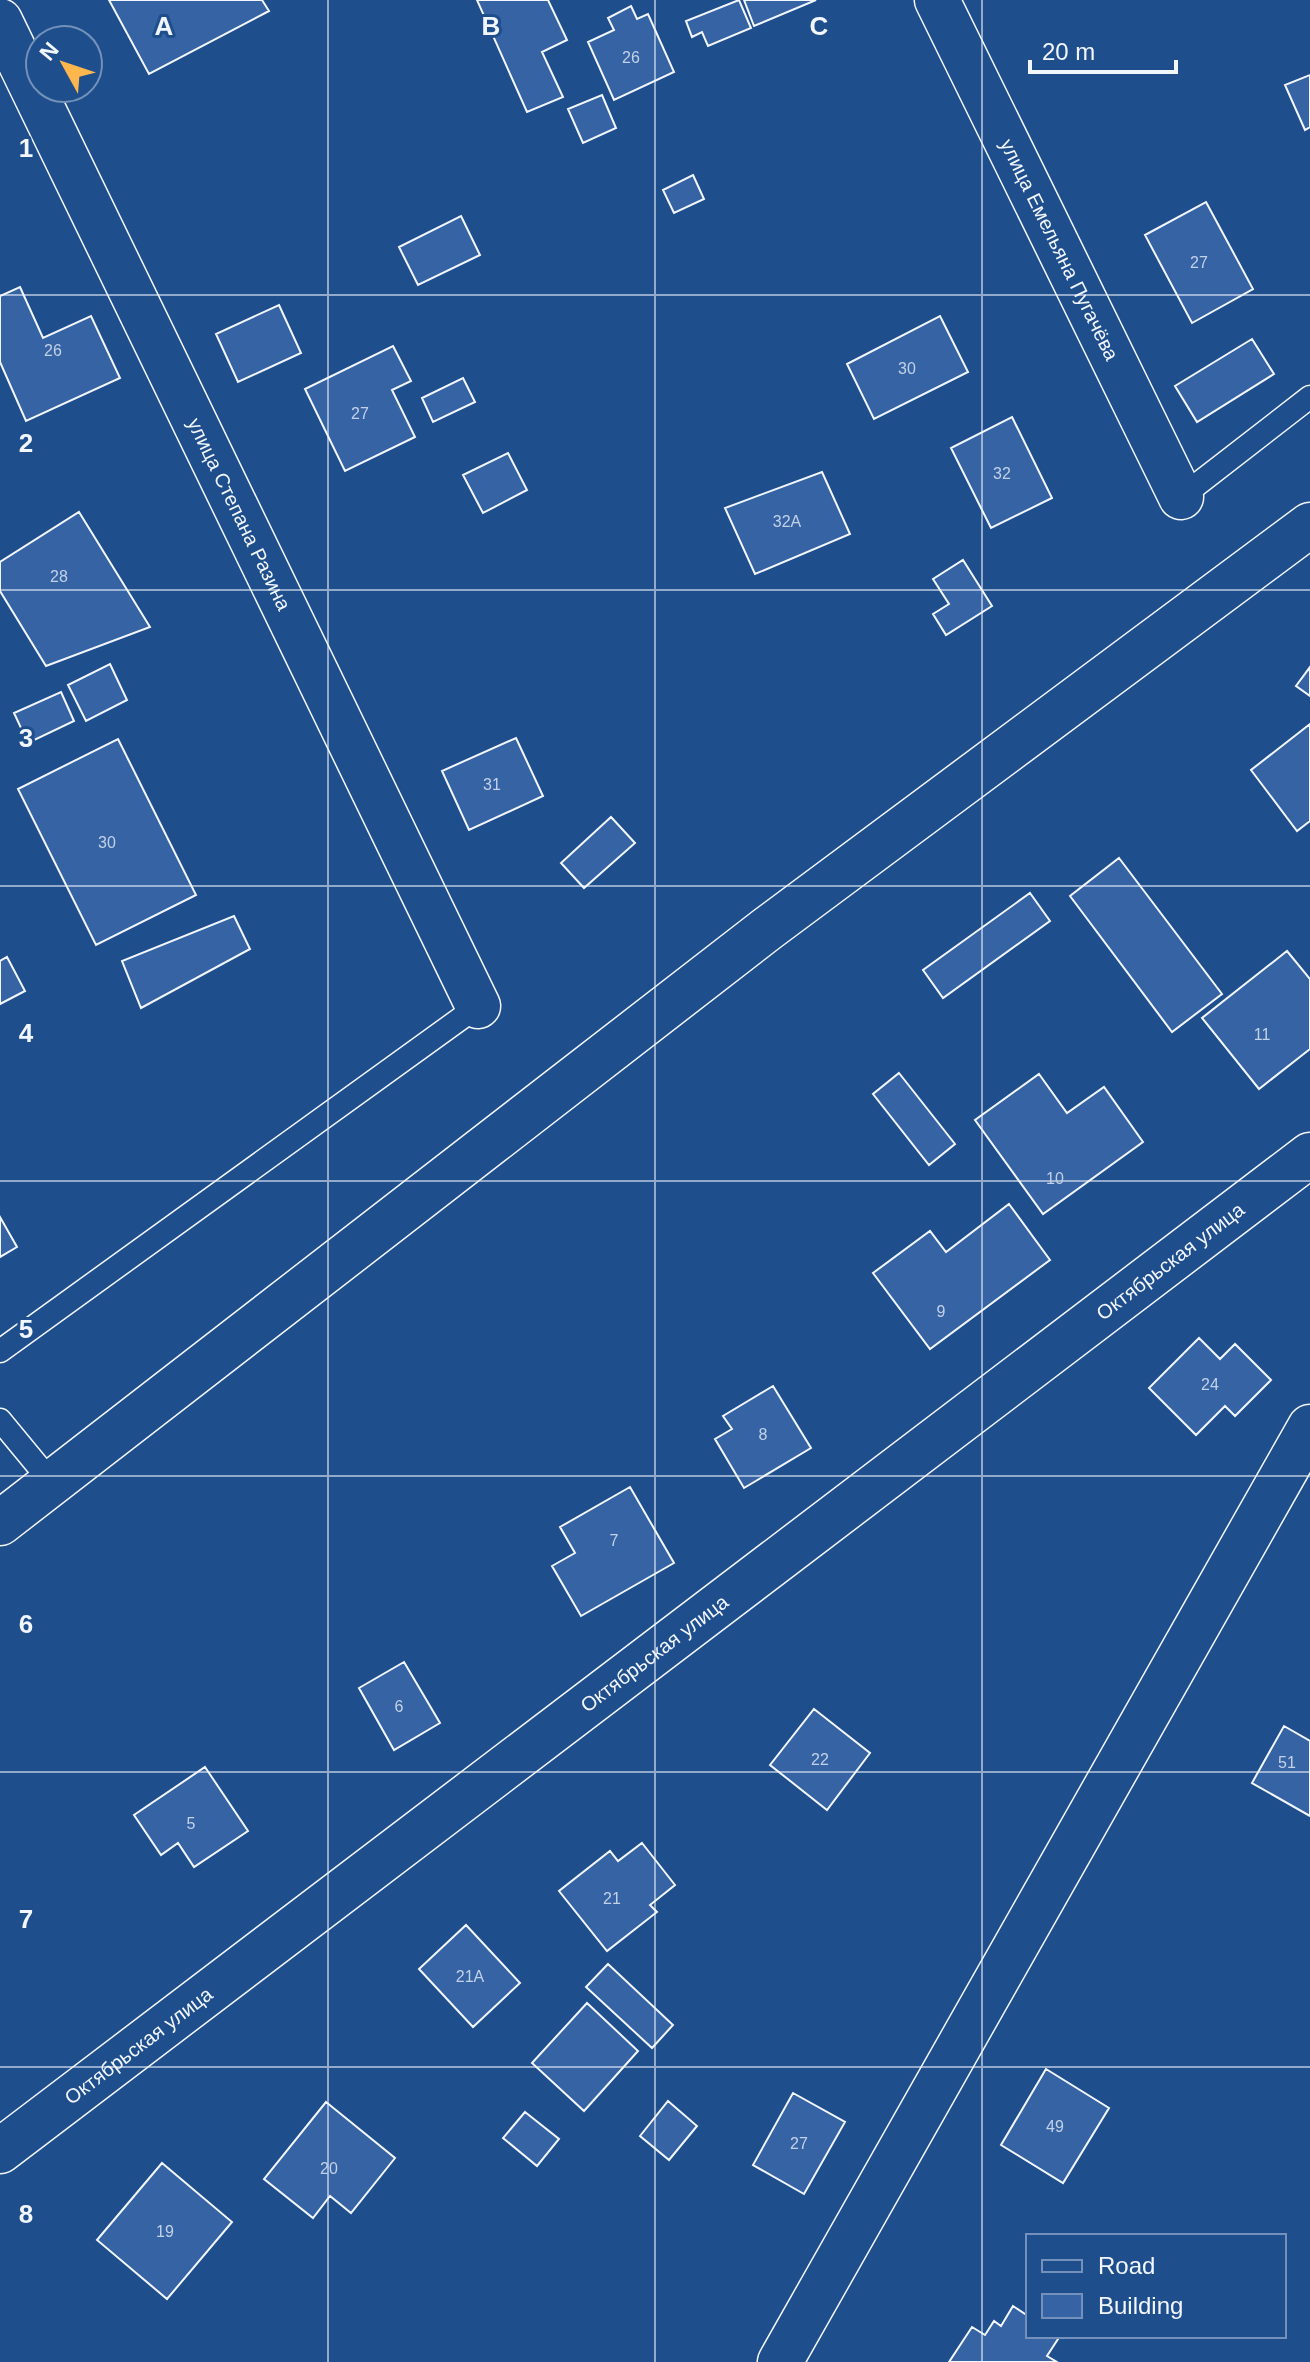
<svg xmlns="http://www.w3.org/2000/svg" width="1310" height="2362" viewBox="0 0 1310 2362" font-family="Helvetica,sans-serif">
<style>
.building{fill:#3563a3;stroke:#f2f6ff;stroke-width:2}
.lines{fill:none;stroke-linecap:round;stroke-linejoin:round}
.lane-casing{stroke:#f2f6ff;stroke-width:25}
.street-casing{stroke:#f2f6ff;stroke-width:47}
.lane{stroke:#1f4e8c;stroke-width:22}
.street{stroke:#1f4e8c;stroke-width:44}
.grid{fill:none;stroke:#f2f6ff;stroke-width:2;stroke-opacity:0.55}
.labels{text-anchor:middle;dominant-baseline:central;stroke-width:6;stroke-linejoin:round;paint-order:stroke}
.number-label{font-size:16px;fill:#c3d1e8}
.street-label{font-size:20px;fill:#f2f6ff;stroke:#1f4e8c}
.grid-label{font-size:26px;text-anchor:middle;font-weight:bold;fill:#f2f6ff;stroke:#1f4e8c;stroke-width:6;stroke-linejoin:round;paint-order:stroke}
</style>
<rect width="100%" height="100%" fill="#1f4e8c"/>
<path class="building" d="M 109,0 L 262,0 L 269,11 L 149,74 Z
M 477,0 L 548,0 L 567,40 L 542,52 L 563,97 L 527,112 Z
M 739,0 L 751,28 L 708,46 L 702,32 L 692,37 L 686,21 Z
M 744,0 L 816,0 L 754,26 Z
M 631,6 L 637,19 L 648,14 L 674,72 L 614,100 L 588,42 L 614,30 L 608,18 Z
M 1310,75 L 1310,127 L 1305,130 L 1285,85 Z
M 602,95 L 616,128 L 583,143 L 568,109 Z
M 693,175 L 704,199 L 674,213 L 663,190 Z
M 1206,202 L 1253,289 L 1192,323 L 1145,235 Z
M 461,216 L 480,255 L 418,285 L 399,247 Z
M 20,287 L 43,338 L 91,316 L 120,378 L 26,421 L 0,362 L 0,296 Z
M 279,305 L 301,353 L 238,382 L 216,334 Z
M 940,316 L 968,372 L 874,419 L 847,364 Z
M 1252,339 L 1274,374 L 1197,422 L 1175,386 Z
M 393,346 L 411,381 L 392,390 L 415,437 L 345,471 L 305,389 Z
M 463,378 L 475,402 L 433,422 L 422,398 Z
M 1012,417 L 1052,498 L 991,528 L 951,448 Z
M 508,453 L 527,490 L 483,513 L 463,475 Z
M 822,472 L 850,534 L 755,574 L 725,508 Z
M 79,512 L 150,627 L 46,666 L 0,591 L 0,562 Z
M 963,560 L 992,606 L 946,635 L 933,614 L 949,604 L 933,579 Z
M 110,664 L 127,700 L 86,721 L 68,685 Z
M 1310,667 L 1310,696 L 1296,686 Z
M 61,692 L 74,721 L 28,743 L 14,713 Z
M 1310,724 L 1310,821 L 1297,831 L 1251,770 Z
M 516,738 L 543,796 L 469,830 L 442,771 Z
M 118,739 L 196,895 L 96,945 L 18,789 Z
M 611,817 L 635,843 L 584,888 L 561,863 Z
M 1119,858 L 1222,994 L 1172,1032 L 1070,896 Z
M 1030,893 L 1050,921 L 943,998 L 923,970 Z
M 234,916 L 250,949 L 141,1008 L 122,961 Z
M 1287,951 L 1310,979 L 1310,1049 L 1259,1089 L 1202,1018 Z
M 7,957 L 25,991 L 0,1004 L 0,961 Z
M 899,1073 L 955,1144 L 929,1165 L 873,1094 Z
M 1039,1074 L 1067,1113 L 1104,1087 L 1143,1142 L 1043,1214 L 975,1120 Z
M 1009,1204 L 1050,1260 L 930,1349 L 873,1273 L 930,1231 L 946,1252 Z
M 0,1217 L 17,1247 L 0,1257 Z
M 1199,1338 L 1220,1359 L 1235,1344 L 1271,1380 L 1235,1416 L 1225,1406 L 1196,1435 L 1149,1388 Z
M 773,1386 L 811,1448 L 744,1488 L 715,1439 L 732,1429 L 723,1416 Z
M 630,1487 L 674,1563 L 581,1616 L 552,1566 L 575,1553 L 560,1527 Z
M 404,1662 L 440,1723 L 394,1750 L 359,1688 Z
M 814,1709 L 870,1753 L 827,1810 L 770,1765 Z
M 1284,1726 L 1310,1741 L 1310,1816 L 1252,1783 Z
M 205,1767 L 248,1831 L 194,1867 L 178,1843 L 161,1855 L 134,1815 Z
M 642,1843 L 675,1885 L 650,1905 L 657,1912 L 607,1951 L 559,1891 L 610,1851 L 618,1861 Z
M 466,1925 L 520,1983 L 473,2027 L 419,1969 Z
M 608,1964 L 673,2025 L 652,2048 L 586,1987 Z
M 587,2003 L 638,2051 L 584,2111 L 532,2063 Z
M 1046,2069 L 1109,2108 L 1063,2183 L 1001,2145 Z
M 793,2093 L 845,2122 L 804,2194 L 753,2165 Z
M 668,2101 L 697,2126 L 669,2160 L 640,2136 Z
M 326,2102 L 395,2158 L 351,2213 L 330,2196 L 313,2218 L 264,2179 Z
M 525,2112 L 559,2139 L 537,2166 L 503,2138 Z
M 162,2163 L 232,2222 L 167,2299 L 97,2240 Z
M 1013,2306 L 1028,2316 L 1028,2336 L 1060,2336 L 1047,2356 L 1057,2362 L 949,2362 L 972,2327 L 985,2335 L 994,2321 L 1001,2326 Z"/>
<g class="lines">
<g class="lane-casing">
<path id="lane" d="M 1181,497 L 1310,397
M 0,1351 L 478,1006
M 0,1420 L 52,1483"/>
</g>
<g class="street-casing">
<g id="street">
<path id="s1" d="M 937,0 L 1181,497"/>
<path id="s2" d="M 0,21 L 478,1006"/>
<path d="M 0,1523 L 767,929 L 1310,525"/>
<path id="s3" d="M 0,2151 L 1310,1155"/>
<path d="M 780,2362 L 1310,1427"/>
</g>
</g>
<use href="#lane" class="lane"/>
<use href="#street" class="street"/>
</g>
<path class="grid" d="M 328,0 L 328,2362M 655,0 L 655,2362M 982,0 L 982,2362M 0,295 L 1310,295M 0,590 L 1310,590M 0,886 L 1310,886M 0,1181 L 1310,1181M 0,1476 L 1310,1476M 0,1772 L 1310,1772M 0,2067 L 1310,2067"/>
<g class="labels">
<g class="number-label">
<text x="631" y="57">26</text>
<text x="1199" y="262">27</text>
<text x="53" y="350">26</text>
<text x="907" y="368">30</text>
<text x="360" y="413">27</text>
<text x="1002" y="473">32</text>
<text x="787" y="521">32А</text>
<text x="59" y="576">28</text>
<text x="492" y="784">31</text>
<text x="107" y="842">30</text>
<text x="1262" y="1034">11</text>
<text x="1055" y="1178">10</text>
<text x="941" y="1311">9</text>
<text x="1210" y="1384">24</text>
<text x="763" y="1434">8</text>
<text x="614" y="1540">7</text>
<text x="399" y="1706">6</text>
<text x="820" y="1759">22</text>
<text x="1287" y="1762">51</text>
<text x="191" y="1823">5</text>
<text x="612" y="1898">21</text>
<text x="470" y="1976">21А</text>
<text x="1055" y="2126">49</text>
<text x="799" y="2143">27</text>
<text x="329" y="2168">20</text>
<text x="165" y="2231">19</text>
</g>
<g class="street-label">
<text stroke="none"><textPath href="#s1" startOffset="278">улица Емельяна Пугачёва</textPath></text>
<text stroke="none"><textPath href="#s2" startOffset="548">улица Степана Разина</textPath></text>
<text stroke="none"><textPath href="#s3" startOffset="1470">Октябрьская улица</textPath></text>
<text stroke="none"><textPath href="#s3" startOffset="822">Октябрьская улица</textPath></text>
<text stroke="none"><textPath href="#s3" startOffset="174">Октябрьская улица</textPath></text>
</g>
</g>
<g class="grid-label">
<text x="164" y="35">A</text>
<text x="491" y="35">B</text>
<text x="819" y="35">C</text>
<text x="26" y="157">1</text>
<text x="26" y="452">2</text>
<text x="26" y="747">3</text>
<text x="26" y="1042">4</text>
<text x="26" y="1338">5</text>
<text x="26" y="1633">6</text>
<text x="26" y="1928">7</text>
<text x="26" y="2223">8</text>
</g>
<rect x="1026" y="2234" width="260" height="104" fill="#1f4e8c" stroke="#7391ba" stroke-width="2"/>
<rect x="1042" y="2260" width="40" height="12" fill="#1f4e8c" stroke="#7391ba" stroke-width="2"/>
<text x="1098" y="2274" font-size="24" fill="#f2f6ff">Road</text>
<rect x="1042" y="2294" width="40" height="24" fill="#3563a3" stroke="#7391ba" stroke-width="2"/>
<text x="1098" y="2314" font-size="24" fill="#f2f6ff">Building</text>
<g transform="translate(64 64) rotate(310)"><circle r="38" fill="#1f4e8c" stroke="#7391ba" stroke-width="2"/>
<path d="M0-6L14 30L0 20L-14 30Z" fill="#ffb74d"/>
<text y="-12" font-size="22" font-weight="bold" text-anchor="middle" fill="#f2f6ff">N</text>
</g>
<path d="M1030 60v12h146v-12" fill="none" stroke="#f2f6ff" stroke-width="4"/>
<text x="1042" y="60" font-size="24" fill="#f2f6ff" stroke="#1f4e8c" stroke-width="6" paint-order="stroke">20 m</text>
</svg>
